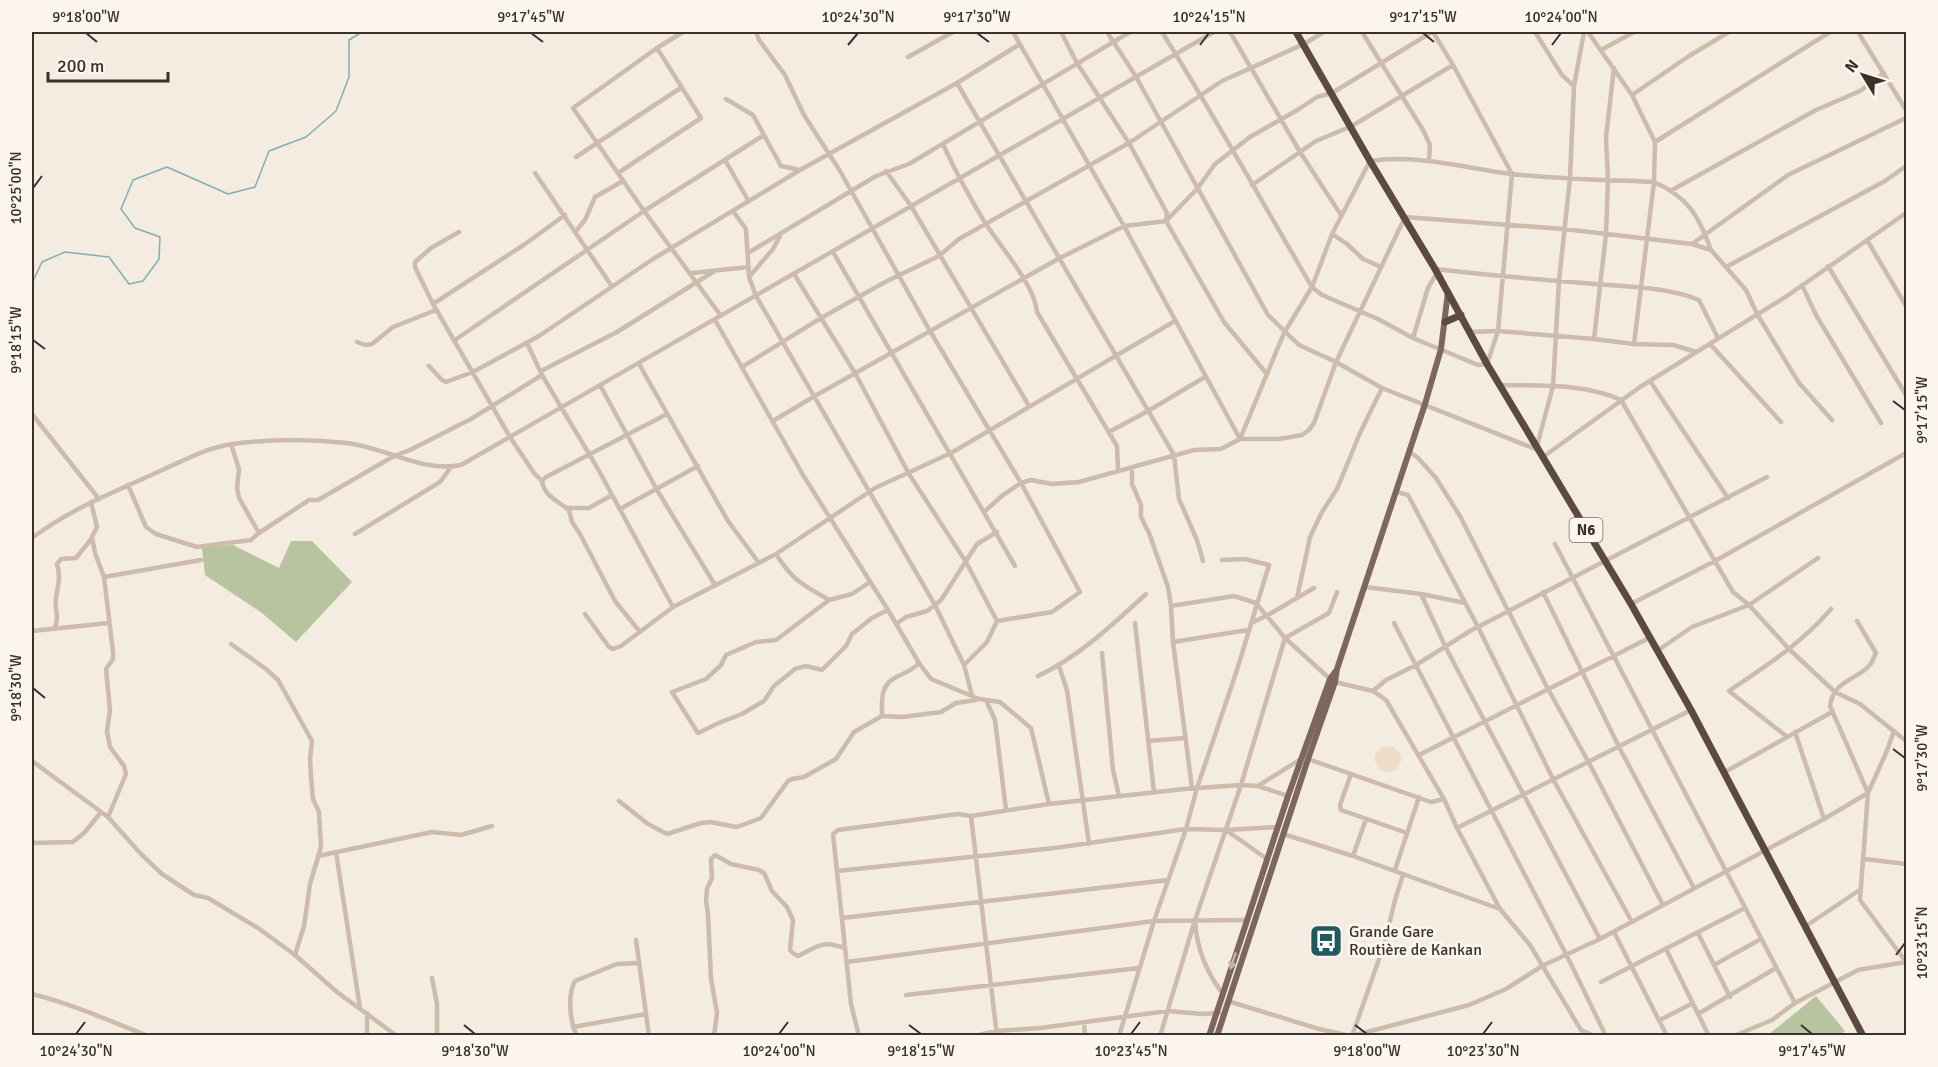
<svg xmlns="http://www.w3.org/2000/svg" width="1938" height="1067" viewBox="0 0 1938 1067" font-family="Signika,sans-serif">
<style>
.green{fill:#b8c4a0}
.plaza{fill:#ecdcc8}
.lines{fill:none;stroke-linecap:round;stroke-linejoin:round}
.stream{stroke:#7fb0b2;stroke-width:1.5}
.minor{stroke:#cdbbac;stroke-width:4.5}
.major{stroke:#7d675c;stroke-width:6}
.highway{stroke:#5c4a42;stroke-width:7}
.oneway{fill:#c2b5ac}
.ticks{fill:none;stroke:#3b302b;stroke-width:2}
.labels{text-anchor:middle;dominant-baseline:central;stroke-width:6;stroke-linejoin:round;paint-order:stroke}
.shield{fill:#fbf5ee;stroke:#756b66;stroke-width:1.5}
.shield-label{font-size:15px;font-weight:bold;fill:#3b302b}
.poi-label{font-size:16px;fill:#3b302b;stroke:#fbf5ee;text-anchor:start}
.neatline{fill:none;stroke:#3b302b;stroke-width:2}
.ticks-label{font-size:15px;text-anchor:middle;fill:#3b302b}
</style>
<rect width="100%" height="100%" fill="#f4ebe1"/>
<path class="green" d="M 291,541 L 312,541 L 352,582 L 296,642 L 262,613 L 205,575 L 202,548 L 233,545 L 279,568 Z
M 1816,996 L 1845,1031 L 1840,1035 L 1768,1035 Z"/>
<path class="plaza" d="M1375 759a13 13 0 1 1 26 0a13 13 0 1 1-26 0Z"/>
<g class="lines">
<path class="stream" d="M 32,369 L 33,281 L 42,262 L 65,252 L 109,257 L 129,284 L 143,281 L 159,259 L 160,237 L 135,228 L 121,209 L 133,180 L 167,167 L 228,194 L 255,187 L 269,151 L 306,137 L 336,111 L 349,77 L 349,40 L 362,32"/>
<path class="minor" d="M 683,32 L 657,48 L 573,108 L 644,211 L 721,316
M 756,32 L 759,40 L 785,75 L 804,115 L 840,171 L 930,331 L 1021,483 L 1080,592 L 1052,612 L 997,621 L 987,642 L 964,665
M 1013,32 L 1124,226 L 1240,439
M 1061,32 L 1077,63 L 1129,143 L 1167,213 L 1166,221 L 1224,322 L 1266,373
M 1107,32 L 1135,75 L 1268,315 L 1299,345 L 1336,362 L 1382,388 L 1538,450
M 1162,32 C 1214,115 1262,202 1312,287 L 1322,295 L 1378,319 L 1413,338 L 1478,365 L 1487,364 L 1498,331 L 1512,174 L 1453,65 L 1352,126 L 1316,141 L 1252,185
M 1230,32 L 1300,152 L 1341,215
M 1362,32 L 1423,130 L 1430,145 L 1429,160
M 1433,32 L 1453,65
M 1535,32 L 1562,75 L 1574,86
M 1588,32 L 1632,95 L 1655,142 L 1654,182 L 1634,344
M 1858,32 L 1906,110
M 1601,50 L 1634,32
M 908,57 L 953,32
M 957,83 L 1174,455 L 1179,499 L 1197,540 L 1203,561
M 1632,95 L 1689,56 L 1729,32
M 726,99 L 753,115 L 781,166 L 800,170 L 957,83 L 1020,44
M 1655,142 L 1830,32
M 943,144 C 955,171 969,196 984,221 C 999,245 1035,285 1037,312 L 1117,446 L 1118,471
M 576,157 L 682,87
M 725,160 L 748,200
M 886,171 L 911,206 L 1029,406
M 535,173 L 611,285
M 618,173 L 701,118 L 657,48
M 1672,190 L 1816,110 L 1860,91 L 1884,73
M 733,211 L 746,229 L 749,277 L 756,296 L 935,605 L 964,665 L 973,699
M 576,231 L 585,220 L 595,197 L 623,181
M 459,232 L 431,248 L 415,262 L 415,267 L 433,304 L 510,437 L 534,473 L 542,481
M 1332,234 L 1347,244 L 1363,259 L 1381,267
M 1867,240 L 1906,306
M 1692,244 L 1788,175 L 1906,118
M 833,252 L 1015,566
M 748,253 L 876,176 L 909,164 L 1130,32
M 1828,266 L 1906,395
M 1726,267 L 1885,181 L 1906,166
M 1435,269 C 1488,275 1542,280 1595,284 C 1629,287 1667,287 1699,300 L 1718,338
M 692,273 L 749,267
M 794,274 L 855,373 L 909,474 L 966,562 L 997,621
M 749,277 L 773,249 L 780,236
M 1802,285 L 1816,315 L 1881,423
M 433,304 L 525,244 L 565,215
M 715,320 L 803,475 L 888,610 L 919,663 L 931,679 L 979,699 L 1000,702 L 1031,728 L 1049,804 L 1184,789 L 1241,785 L 1258,786 L 1288,796
M 1470,332 L 1498,331 L 1594,339 L 1606,234 L 1608,180 L 1606,137 L 1614,68
M 1413,338 L 1428,288 L 1437,273
M 1594,339 L 1634,344 L 1673,345 L 1696,352
M 455,340 L 644,211 L 764,135
M 357,342 L 365,345 L 372,344 L 393,327 L 436,310
M 527,343 L 542,375 L 598,469 L 673,607
M 1710,344 L 1781,422
M 639,364 L 728,521 L 759,563
M 429,366 L 442,380 L 446,382 L 473,372 L 539,336 L 653,259 L 800,170
M 742,367 L 821,318 L 887,281 L 939,256 L 959,239 L 1129,143 L 1222,81 L 1304,44 L 1324,32
M 541,371 L 617,332 L 713,272
M 1650,381 L 1728,498
M 600,385 L 657,490 L 715,585
M 1499,385 C 1539,386 1585,383 1621,400 L 1733,592 L 1749,605 L 1789,649 L 1835,692 L 1860,704 L 1906,741
M 32,414 L 99,499
M 773,421 L 813,397 L 1058,259 L 1124,226 L 1166,221 L 1197,189 L 1215,164 L 1250,137 L 1299,109 L 1317,97 L 1332,93 L 1432,32
M 1109,432 L 1148,411 L 1205,377
M 1240,439 L 1284,333 L 1312,287 L 1332,234 L 1370,161 C 1419,154 1464,168 1512,174 C 1559,179 1607,180 1654,182 C 1688,197 1699,216 1711,250
M 231,444 L 239,469 L 237,488 L 239,498 L 259,533 L 309,500 L 318,500 L 394,456 L 410,450 L 471,419 L 542,375
M 1537,446 L 1553,386 L 1559,281 L 1570,178 L 1574,86 L 1584,32
M 1410,452 L 1418,458 L 1436,478 L 1460,516 L 1548,689 L 1588,761 L 1663,905
M 1543,457 L 1640,387 L 1787,296 L 1906,213
M 1132,468 L 1132,484 L 1141,505 L 1141,517 L 1149,533 L 1168,587 L 1171,606 L 1173,642
M 128,485 L 146,527 L 156,534 L 197,547 L 251,540 L 259,533
M 1397,492 L 1408,495 L 1478,627 L 1553,779 L 1632,922
M 91,502 L 97,527 L 92,537 L 95,553 L 104,577 L 113,652 L 113,659 L 106,669 L 110,710 L 107,731 L 110,747 L 124,766 L 126,774 L 108,817
M 566,508 L 589,508 L 612,495
M 620,509 L 698,466
M 985,511 L 1003,495 L 1021,483 L 1031,480 L 1052,484 L 1079,482 L 1194,450 L 1221,449 L 1240,439 L 1279,439 L 1302,435 L 1309,430 L 1314,423 L 1336,362 L 1405,217 L 1564,229 L 1692,244 L 1711,250 L 1746,290 L 1757,314 L 1799,383 L 1832,420
M 355,534 L 440,482 L 451,467
M 32,538 C 72,508 115,492 160,471 C 183,461 208,447 233,444 C 270,439 309,439 346,443 C 385,447 422,473 461,465 L 1214,32
M 1555,544 L 1795,1003 L 1772,1020 L 1734,1036
M 776,554 C 793,581 802,584 829,600
M 104,577 L 201,560
M 870,582 L 852,594 L 829,600 L 776,640 L 756,642 L 726,655 L 721,665 L 706,679 L 672,692 L 698,733 L 721,722 L 742,714 L 764,701 L 774,686 L 795,669 L 806,666 L 822,670 L 846,646 L 852,634 L 872,618 L 888,610
M 1365,587 L 1421,594 L 1465,603
M 1543,592 L 1618,745 L 1694,888
M 1421,594 L 1446,648 L 1600,939
M 1297,598 L 1310,537 L 1322,512 L 1337,489 L 1360,433 L 1382,388
M 1631,604 L 1715,561 L 1906,453
M 1171,606 L 1234,596 L 1256,603 L 1285,638 L 1330,679 L 1335,682 L 1373,691 L 1386,700 L 1444,799 L 1457,828 L 1500,909 L 1530,945 L 1581,1030 L 1594,1036
M 585,614 L 609,647 L 613,649 L 621,646 L 673,607 L 776,554 L 875,488 L 951,453 L 1175,321
M 1857,621 L 1876,653 C 1874,657 1872,663 1869,666 C 1856,680 1833,681 1830,706 L 1868,793 L 1860,900 L 1906,962
M 1135,623 L 1154,792
M 1251,623 L 1268,615 L 1314,588
M 1394,623 L 1567,956 L 1604,1032 L 1603,1036
M 896,624 L 906,617 L 927,611 L 941,600 L 977,544 L 997,532
M 55,628 C 60,614 54,611 56,598 C 58,585 61,577 57,564 L 61,559 L 76,558 L 92,538
M 32,631 L 109,623
M 640,632 L 615,601 L 580,534 L 572,522 L 569,510 C 558,501 544,496 542,481 L 546,477 L 667,414
M 231,644 L 266,669 L 278,680 L 312,741 L 310,759 L 311,777 L 313,799 L 319,812 L 321,847 L 310,884 L 304,926 L 295,955
M 1657,651 L 1692,627 L 1749,605 L 1818,558
M 1102,653 L 1113,770 L 1119,796
M 1059,666 L 1067,690 L 1089,844
M 1038,676 C 1080,656 1112,625 1146,594
M 1373,691 L 1386,680 L 1416,665 L 1470,631 L 1767,477
M 986,700 L 995,720 L 1006,810
M 882,716 C 882,703 880,687 893,679 C 904,672 908,674 919,663
M 1795,732 L 1824,819
M 1786,736 L 1729,691 C 1766,666 1802,643 1831,609
M 1148,741 L 1185,738
M 1419,755 L 1649,638
M 1308,759 L 1431,802 L 1444,799
M 32,761 L 108,817 L 140,853 L 162,874 L 194,895 L 208,898 L 258,928 L 295,955 L 337,992 L 397,1036
M 1725,772 L 1832,712
M 1351,774 L 1340,805 L 1341,810 L 1407,833
M 1258,786 L 1301,759
M 1192,788 L 1173,642 L 1248,630
M 619,801 L 648,824 L 667,834 L 701,823 L 710,822 L 737,827 L 761,818 L 788,781 L 792,779 L 804,777 L 836,759 L 854,732 L 882,716 L 902,717 L 941,712 L 956,703 L 976,700
M 971,816 L 997,1036
M 1457,828 L 1691,710
M 1226,830 L 1267,859
M 1283,834 L 1353,856 L 1500,909
M 32,843 L 73,842 L 85,832 L 101,812
M 336,852 L 360,1008
M 318,856 L 432,832 L 461,835 L 492,826
M 1353,856 L 1366,819
M 1865,859 L 1906,864
M 1395,870 L 1419,797
M 837,871 L 1055,848 L 1186,829 L 1226,830 L 1278,827
M 842,918 L 1168,880
M 1195,922 C 1197,949 1206,972 1223,994
M 1806,926 L 1861,889
M 1614,932 L 1667,1036
M 1698,933 L 1730,997
M 636,940 L 649,1036
M 1666,949 L 1709,1036
M 847,962 L 1154,921 L 1247,920
M 1714,965 L 1761,939
M 432,978 L 437,1004 L 437,1036
M 1601,982 L 1745,908
M 32,994 C 72,1004 110,1021 148,1036
M 906,995 L 1139,968
M 1228,1001 L 1319,1029 L 1351,1036
M 1795,1003 L 1858,970 L 1906,962
M 1698,1014 L 1776,968
M 1660,1020 L 1693,1003
M 1084,1022 L 1085,1036
M 573,1027 L 646,1014
M 367,1036 L 367,1013
M 577,1036 C 570,1022 567,995 575,981 L 617,964 L 639,963
M 714,1036 L 717,1013 L 711,979 L 708,914 L 706,901 L 707,889 L 712,878 L 711,859 L 715,855 L 731,864 L 759,870 L 764,873 L 772,891 L 787,907 L 793,920 L 790,950 L 794,954 L 798,956 C 819,946 821,940 845,948
M 859,1036 L 851,1004 L 833,834 L 838,830 L 958,814 L 971,816 L 1049,804
M 974,1036 L 997,1031 L 1040,1028 L 1168,1011 L 1202,1014 L 1219,1013
M 1119,1036 L 1154,921 L 1186,829 L 1197,788 L 1236,673 L 1269,565 L 1245,559 L 1222,560
M 1160,1036 L 1195,920 L 1241,785 L 1285,638 L 1329,613 L 1337,592
M 1352,1036 L 1469,1005 L 1506,989 L 1542,966 L 1600,939 L 1824,819 L 1868,793 L 1886,753 L 1894,731
M 1352,1036 L 1385,942 L 1395,900 L 1403,875"/>
<path class="major" d="M 1209,1036 L 1288,796 L 1330,679 L 1335,672
M 1217,1036 L 1308,759 L 1335,682 L 1337,669 L 1425,404 L 1441,349 L 1448,292"/>
<path class="highway" d="M 1296,32 L 1370,161 L 1435,269 L 1487,364 L 1631,604 L 1691,710 L 1863,1036
M 1445,322 L 1461,315"/>
</g>
<defs><path id="oneway-solid" d="M-6-.8H1V-3.2L6.5 0L1 3.2V.8H-6Z" transform="scale(1.5)"/></defs>
<use class="oneway" href="#oneway-solid" transform="translate(1233 961) rotate(108)"/>
<path class="ticks" d="M 86,33 L 97,42M 531,33 L 543,42M 977,33 L 989,42M 1423,33 L 1434,42M 848,45 L 858,33M 1200,45 L 1209,33M 1552,45 L 1561,33M 33,188 L 42,176M 33,340 L 45,349M 1893,401 L 1905,410M 33,688 L 45,698M 1893,749 L 1905,758M 1896,955 L 1905,943M 464,1025 L 475,1034M 909,1025 L 921,1034M 1355,1025 L 1367,1034M 1801,1025 L 1812,1034M 76,1034 L 85,1022M 779,1034 L 788,1022M 1131,1034 L 1140,1022M 1483,1034 L 1492,1022"/>
<defs>
<g id="bus-square" transform="scale(1.725)"><rect x="-9" y="-9" width="18" height="18" rx="4" fill="#1f5a5e" stroke="#fbf5ee"/><path d="M-5-6H5V4H4V6H2V4H-2V6H-4V4H-5ZM-3.5-4V0h7V-4ZM-3.5 1.2v1.5H-2V1.2ZM2 1.2v1.5H3.5V1.2Z" fill="#fff"/></g>
</defs>
<g fill-rule="evenodd">
<use href="#bus-square" x="1326" y="941"/>
</g>
<g class="labels">
<rect class="shield" x="1569.5" y="518" width="33" height="24" rx="4.5"/>
<g class="shield-label">
<text x="1586" y="530">N6</text>
</g>
<g class="poi-label">
<text x="1349" y="932">Grande Gare<tspan x="1349" dy="18">Routière de Kankan</tspan></text>
</g>
</g>
<rect width="1938" height="1067" fill="none" stroke="#fbf5ee" stroke-width="66"/>
<g transform="translate(1863 75) rotate(308)" stroke="#fbf5ee" stroke-width="4.5" paint-order="stroke">
<path d="M0-4.5L10 22L0 15L-10 22Z" fill="#3b302b"/>
<text y="-9" font-size="16" font-weight="bold" text-anchor="middle" fill="#3b302b">N</text>
</g>
<path d="M48 72v9h120v-9" fill="none" stroke="#3b302b" stroke-width="3"/>
<text x="57" y="72" font-size="18" fill="#3b302b" stroke="#fbf5ee" stroke-width="4.5" paint-order="stroke">200 m</text>
<rect x="33" y="33" width="1872" height="1001" class="neatline"/>
<g class="ticks-label">
<text x="86" y="22">9°18'00"W</text>
<text x="531" y="22">9°17'45"W</text>
<text x="858" y="22">10°24'30"N</text>
<text x="977" y="22">9°17'30"W</text>
<text x="1209" y="22">10°24'15"N</text>
<text x="1423" y="22">9°17'15"W</text>
<text x="1561" y="22">10°24'00"N</text>
<text transform="translate(16 188) rotate(-90)" y="5">10°25'00"N</text>
<text transform="translate(16 340) rotate(-90)" y="5">9°18'15"W</text>
<text transform="translate(1922 410) rotate(-90)" y="5">9°17'15"W</text>
<text transform="translate(16 688) rotate(-90)" y="5">9°18'30"W</text>
<text transform="translate(1922 758) rotate(-90)" y="5">9°17'30"W</text>
<text transform="translate(1922 943) rotate(-90)" y="5">10°23'15"N</text>
<text x="76" y="1056">10°24'30"N</text>
<text x="475" y="1056">9°18'30"W</text>
<text x="779" y="1056">10°24'00"N</text>
<text x="921" y="1056">9°18'15"W</text>
<text x="1131" y="1056">10°23'45"N</text>
<text x="1367" y="1056">9°18'00"W</text>
<text x="1483" y="1056">10°23'30"N</text>
<text x="1812" y="1056">9°17'45"W</text>
</g>
</svg>
